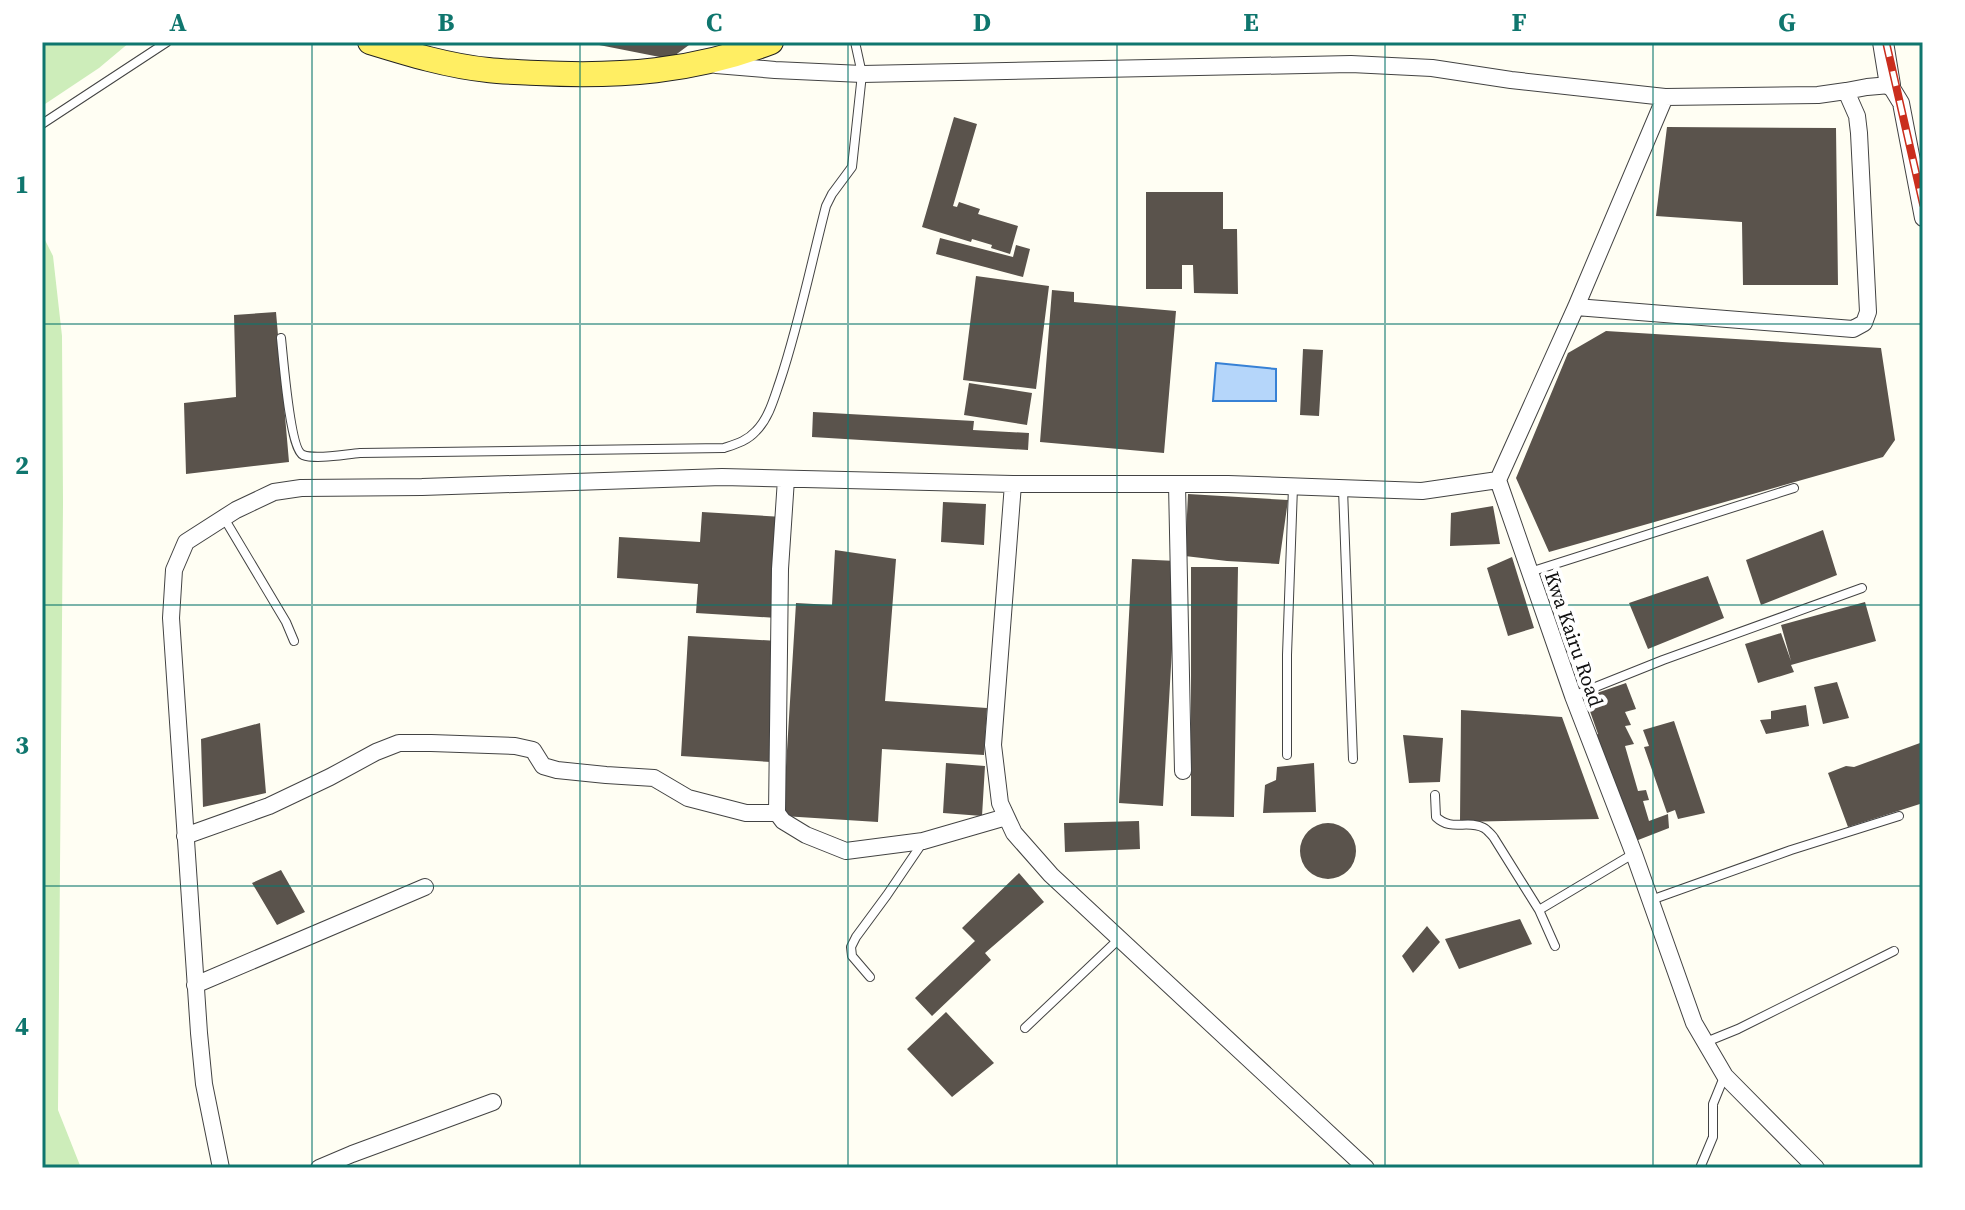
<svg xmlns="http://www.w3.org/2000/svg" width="1965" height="1210" viewBox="0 0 1965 1210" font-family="'Source Serif 4',serif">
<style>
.green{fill:#cdedba}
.water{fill:#b5d6fa;stroke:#3781d5;stroke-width:2}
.building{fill:#5a534c}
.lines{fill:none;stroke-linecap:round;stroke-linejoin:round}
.service-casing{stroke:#434343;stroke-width:10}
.minor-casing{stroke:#434343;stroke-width:18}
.tertiary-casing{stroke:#434343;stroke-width:22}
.primary-casing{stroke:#212121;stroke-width:26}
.service{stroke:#fff;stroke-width:8}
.minor{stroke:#fff;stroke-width:16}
.tertiary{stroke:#fff;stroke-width:20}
.primary{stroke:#ffee63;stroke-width:24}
.rail-casing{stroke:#ca2e1e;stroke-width:8}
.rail{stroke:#fff;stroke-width:5;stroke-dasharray:15;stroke-linecap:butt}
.grid{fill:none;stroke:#0f766e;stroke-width:2;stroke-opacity:0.55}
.labels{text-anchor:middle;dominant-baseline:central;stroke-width:8;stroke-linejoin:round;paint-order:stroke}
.street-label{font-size:20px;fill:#101010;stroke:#fff}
.neatline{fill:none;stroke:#0f766e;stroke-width:3}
.grid-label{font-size:26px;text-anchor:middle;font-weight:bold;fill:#0f766e}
</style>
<rect width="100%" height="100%" fill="#fffef3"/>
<path class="green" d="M 42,42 L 130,42 L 99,68 L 42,106 Z
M 42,234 L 53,256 L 62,336 L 63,503 L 58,1110 L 81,1168 L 42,1168 Z"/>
<path class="water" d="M 1216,363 L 1276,369 L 1276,401 L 1213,401 Z"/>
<path class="building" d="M 589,42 L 693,42 L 670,59 L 589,43 Z
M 954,117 L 977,124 L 953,206 L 957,207 L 959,202 L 980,209 L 978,214 L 1018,226 L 1010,254 L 991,248 L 992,245 L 972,239 L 971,242 L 922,227 Z
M 1667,127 L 1836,128 L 1838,285 L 1743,285 L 1742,222 L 1656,216 Z
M 1146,192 L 1223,192 L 1223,229 L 1237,229 L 1238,294 L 1194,293 L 1193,265 L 1182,265 L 1182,289 L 1146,289 Z
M 940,238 L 1013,257 L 1016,245 L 1030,249 L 1023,277 L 936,254 Z
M 976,276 L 1049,286 L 1036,389 L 963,380 Z
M 1052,290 L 1074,292 L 1074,302 L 1176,311 L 1164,453 L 1040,442 Z
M 276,312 L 289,462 L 186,474 L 184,403 L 236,397 L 234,315 Z
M 1606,331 L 1881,348 L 1895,440 L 1883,457 L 1549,552 L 1516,478 L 1568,353 Z
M 1303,349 L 1323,350 L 1319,416 L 1300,415 Z
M 969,383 L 1032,393 L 1027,425 L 964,415 Z
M 813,412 L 974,421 L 973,430 L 1029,433 L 1028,450 L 812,437 Z
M 1188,494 L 1288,500 L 1279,564 L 1227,561 L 1185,556 Z
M 943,502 L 986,504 L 984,545 L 941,542 Z
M 1493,506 L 1500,544 L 1450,546 L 1451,513 Z
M 702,512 L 783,517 L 777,618 L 696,613 L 698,584 L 617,578 L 619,537 L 700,542 Z
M 1823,530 L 1837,575 L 1761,605 L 1746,560 Z
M 835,550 L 896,559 L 885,701 L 987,708 L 984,755 L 882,749 L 878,822 L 783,816 L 796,603 L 832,605 Z
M 1512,557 L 1534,628 L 1508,636 L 1487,568 Z
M 1132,559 L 1177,561 L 1163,806 L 1119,803 Z
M 1191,567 L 1238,567 L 1234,817 L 1191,816 Z
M 1708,576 L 1724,618 L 1648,649 L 1629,603 Z
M 1865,602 L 1876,641 L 1791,665 L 1794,672 L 1758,683 L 1745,644 L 1781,633 L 1791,661 L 1781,625 Z
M 688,636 L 778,641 L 771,762 L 681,756 Z
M 1837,682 L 1849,718 L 1823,724 L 1814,687 Z
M 1626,683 L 1636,709 L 1625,712 L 1631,725 L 1625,726 L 1634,744 L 1625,746 L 1638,791 L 1646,790 L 1649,800 L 1643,801 L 1649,821 L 1668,814 L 1669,828 L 1633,842 L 1593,736 L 1598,734 L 1585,697 Z
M 1806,705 L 1809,726 L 1766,734 L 1760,720 L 1771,719 L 1771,711 Z
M 1461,710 L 1562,717 L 1599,819 L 1460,822 Z
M 1674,721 L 1705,813 L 1678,819 L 1675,810 L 1667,813 L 1644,747 L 1649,746 L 1643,730 Z
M 260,723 L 266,793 L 203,807 L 201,739 Z
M 1403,735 L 1443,738 L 1440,782 L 1409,783 Z
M 1920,743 L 1923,751 L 1923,803 L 1848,827 L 1828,773 L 1846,766 L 1854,767 Z
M 946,763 L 985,766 L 982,816 L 943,813 Z
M 1314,763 L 1316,812 L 1263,813 L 1265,785 L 1276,780 L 1277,767 Z
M 1139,821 L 1140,849 L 1065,852 L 1064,823 Z
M1300 851a28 28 0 1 1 56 0a28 28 0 1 1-56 0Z
M 281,870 L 305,912 L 277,925 L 252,883 Z
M 1019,873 L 1044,902 L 985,953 L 991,960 L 932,1016 L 915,998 L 975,941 L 962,928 Z
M 1520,919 L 1532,944 L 1459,969 L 1445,939 Z
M 1427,926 L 1440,942 L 1413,973 L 1402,956 Z
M 946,1012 L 994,1063 L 952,1097 L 907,1049 Z"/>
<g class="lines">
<g class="service-casing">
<path id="service" d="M 42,124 L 167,42
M 281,338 C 283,356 290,450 303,455 C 316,460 346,454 360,453 L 724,448 C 736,444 747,441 756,431 C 769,418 774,398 780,381 C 799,324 811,264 826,206 L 832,194 L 852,167 L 862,74 L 855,42
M 1343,489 L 1353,759
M 224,518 L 286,622 L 294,641
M 1530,572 L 1794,488
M 1573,696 L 1663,660 L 1862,588
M 1287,755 L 1287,655 L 1293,487
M 1435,795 L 1436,817 C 1452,832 1467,819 1484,828 C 1486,829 1493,836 1494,838 L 1539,910 L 1633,854
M 1651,900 L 1791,850 L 1899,816
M 1539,910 L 1555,946
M 870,977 L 852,956 L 851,947 L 856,937 L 887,895 L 923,842
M 1025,1028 L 1119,939
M 1706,1042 L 1738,1029 L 1894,951
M 1700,1168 L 1713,1137 L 1713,1104 L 1724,1077"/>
</g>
<g class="minor-casing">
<path id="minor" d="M 716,65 L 775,70 L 862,74 L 1351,64 L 1432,68 L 1511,80 L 1665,97 L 1818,95 L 1846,91 L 1857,116 L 1859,133 L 1868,312 L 1864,323 L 1853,329 L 1576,307
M 1846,91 L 1867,87 L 1890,85 L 1901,103 L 1923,218
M 1665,97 L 1576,307 L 1498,480 L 1573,696 L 1634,854 L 1694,1023 L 1725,1076 L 1816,1168
M 786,479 L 780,569 L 777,813 L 783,821 L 806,835 L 846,851 L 923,841 L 1006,817
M 1013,484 L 993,745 L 1000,803 L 1014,833 L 1051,875 L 1366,1168
M 1177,484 L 1183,771
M 185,836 L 269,806 L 330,777 L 376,752 L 399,743 L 431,743 L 515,746 L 533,750 L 543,766 L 557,770 L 606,775 L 654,778 L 688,798 L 746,813 L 777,813
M 195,985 L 425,887
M 221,1168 L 204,1084 L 199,1033 L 171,618 L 174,570 L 186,542 L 236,510 L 274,492 L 301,488 L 422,487 L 722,477 L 1013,484 L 1228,484 L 1422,491 L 1498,480
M 319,1168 L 352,1154 L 493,1102"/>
</g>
<g class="tertiary-casing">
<path id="tertiary" d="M 1883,42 L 1890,85"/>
</g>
<g class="primary-casing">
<path id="primary" d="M 370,42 C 409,54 448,66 488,70 C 504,72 521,72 537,73 C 620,77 693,72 771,42"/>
</g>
<use href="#service" class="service"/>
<use href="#minor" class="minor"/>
<use href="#tertiary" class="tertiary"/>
<use href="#primary" class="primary"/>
<g class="rail-casing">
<path id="rail" d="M 1886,42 L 1923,204"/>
</g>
<use href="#rail" class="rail"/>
</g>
<path class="grid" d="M 312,42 L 312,1168M 580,42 L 580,1168M 848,42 L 848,1168M 1117,42 L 1117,1168M 1385,42 L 1385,1168M 1653,42 L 1653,1168M 42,324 L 1923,324M 42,605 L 1923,605M 42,886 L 1923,886"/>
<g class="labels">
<g class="street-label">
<text transform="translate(1574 639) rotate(71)">Kwa Kairu Road</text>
</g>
</g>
<rect width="1965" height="1210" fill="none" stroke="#ffffff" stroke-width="88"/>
<rect x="44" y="44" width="1877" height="1122" class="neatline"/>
<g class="grid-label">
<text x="178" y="31">A</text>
<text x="446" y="31">B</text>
<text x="714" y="31">C</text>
<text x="982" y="31">D</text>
<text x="1251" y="31">E</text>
<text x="1519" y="31">F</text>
<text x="1787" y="31">G</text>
<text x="22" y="193">1</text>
<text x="22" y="474">2</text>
<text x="22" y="754">3</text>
<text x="22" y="1035">4</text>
</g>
</svg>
